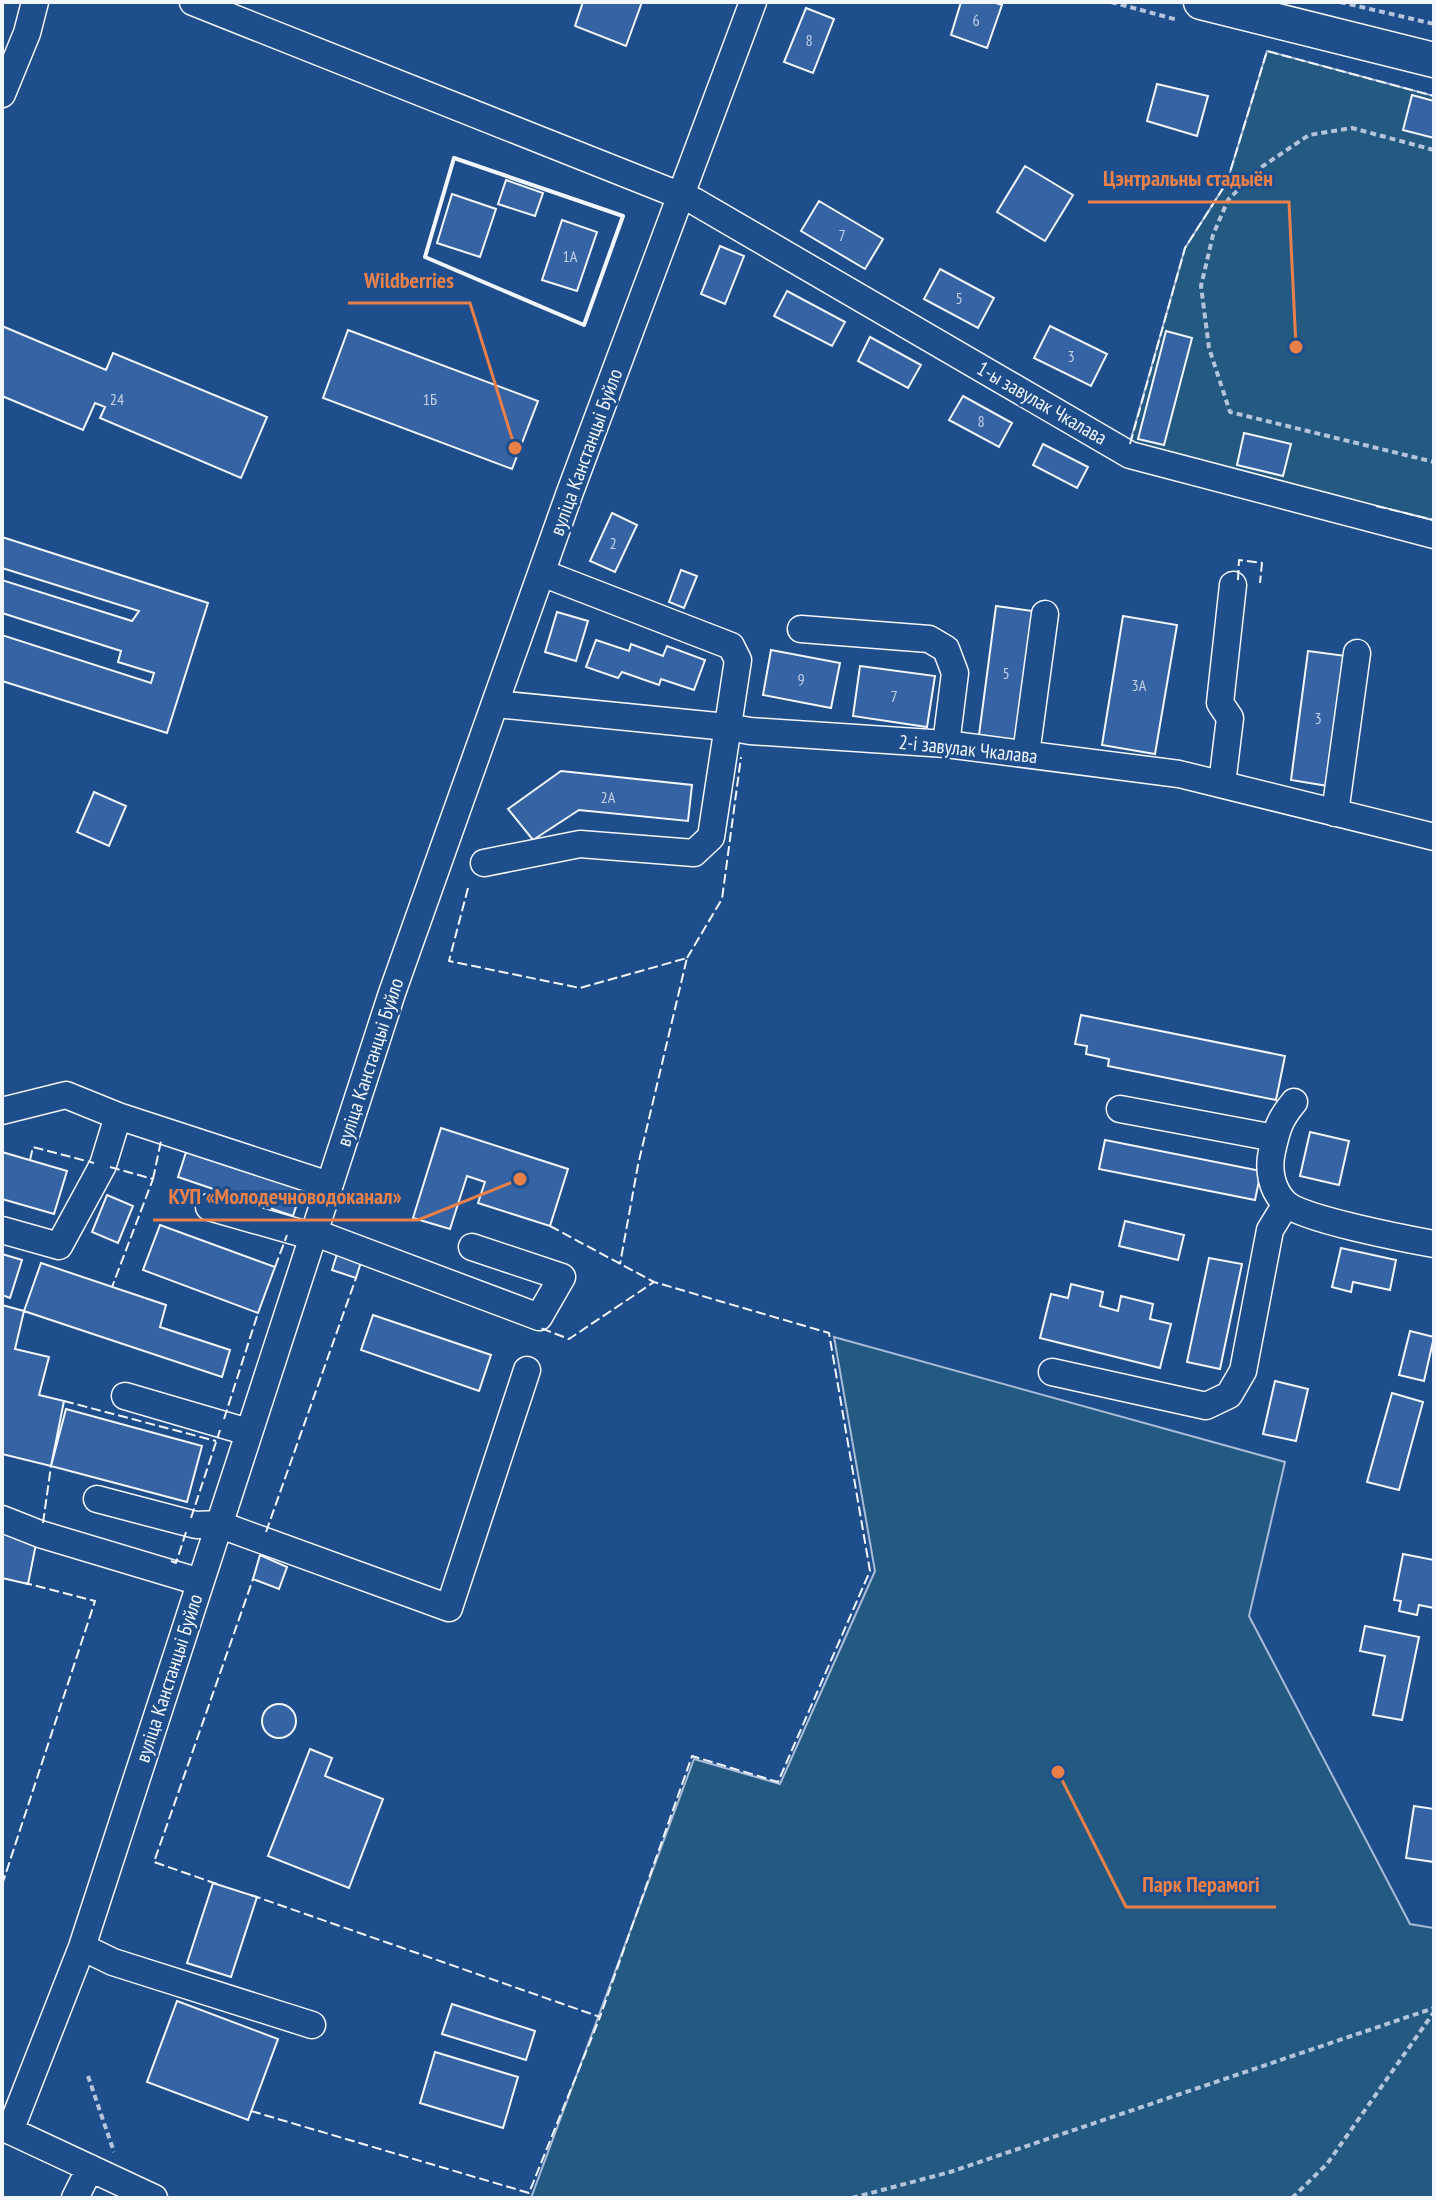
<svg xmlns="http://www.w3.org/2000/svg" width="1436" height="2200" viewBox="0 0 1436 2200" font-family="'PT Sans Narrow',sans-serif">
<style>
.green{fill:#245a82;stroke:#a8bbd7;stroke-width:2}
.building{fill:#3563a3;stroke:#f2f6ff;stroke-width:2}
.lines{fill:none;stroke-linecap:round;stroke-linejoin:round}
.minor-casing{stroke:#f2f6ff;stroke-width:29}
.major-casing{stroke:#f2f6ff;stroke-width:37}
.path{stroke:#b3c4dc;stroke-width:4;stroke-dasharray:6 4;stroke-linecap:butt}
.minor{stroke:#1f4e8c;stroke-width:26}
.major{stroke:#1f4e8c;stroke-width:34}
.fence{stroke:#f2f6ff;stroke-width:2;stroke-dasharray:10 4;stroke-linecap:butt}
.wall{stroke:#f2f6ff;stroke-width:4}
.labels{text-anchor:middle;dominant-baseline:central;stroke-width:6;stroke-linejoin:round;paint-order:stroke}
.number-label{font-size:16px;fill:#c3d1e8}
.street-label{font-size:20px;fill:#f2f6ff;stroke:#1f4e8c}
.leader{fill:none;stroke:#ea8049;stroke-width:3}
.callout-dot{fill:#ea8049;stroke:#1f4e8c;stroke-width:3}
.callout-label{font-size:22px;text-anchor:middle;font-weight:bold;fill:#ea8049;stroke:#1f4e8c;stroke-width:6;stroke-linejoin:round;paint-order:stroke}
</style>
<rect width="100%" height="100%" fill="#1f4e8c"/>
<path class="green" d="M 1267,51 L 1434,96 L 1434,520 L 1129,446 L 1185,248 L 1227,182 Z
M 834,1337 L 1285,1462 L 1249,1616 L 1410,1924 L 1434,1928 L 1434,2198 L 531,2198 L 694,1759 L 780,1784 L 875,1571 Z"/>
<path class="building" d="M 583,2 L 642,2 L 626,46 L 575,26 Z
M 961,2 L 993,2 L 1002,5 L 987,48 L 951,35 Z
M 806,8 L 834,19 L 813,73 L 784,62 Z
M 1157,84 L 1208,96 L 1197,136 L 1147,121 Z
M 1412,95 L 1434,101 L 1434,138 L 1403,130 Z
M 1025,166 L 1073,195 L 1045,241 L 997,212 Z
M 506,180 L 543,193 L 535,216 L 498,204 Z
M 452,194 L 496,209 L 480,257 L 437,243 Z
M 819,201 L 883,239 L 865,269 L 801,231 Z
M 562,220 L 597,232 L 577,291 L 542,280 Z
M 720,246 L 744,256 L 725,304 L 701,294 Z
M 940,269 L 994,298 L 978,328 L 924,299 Z
M 787,291 L 845,322 L 832,346 L 774,316 Z
M 2,326 L 106,370 L 113,353 L 267,417 L 241,478 L 100,418 L 105,407 L 95,403 L 83,430 L 2,396 Z
M 1050,326 L 1107,354 L 1091,386 L 1034,358 Z
M 348,330 L 538,401 L 512,469 L 323,398 Z
M 1166,331 L 1192,338 L 1164,445 L 1138,439 Z
M 870,337 L 921,365 L 908,388 L 858,361 Z
M 963,396 L 1012,423 L 999,447 L 949,420 Z
M 1244,433 L 1291,444 L 1283,476 L 1237,465 Z
M 1043,444 L 1088,467 L 1077,488 L 1033,465 Z
M 612,513 L 637,525 L 615,572 L 590,561 Z
M 2,537 L 208,603 L 167,733 L 2,681 L 2,635 L 151,683 L 154,673 L 118,662 L 121,651 L 2,613 L 2,580 L 132,621 L 139,611 L 2,568 Z
M 681,570 L 697,576 L 684,608 L 669,602 Z
M 996,606 L 1033,611 L 1015,740 L 979,735 Z
M 557,612 L 588,621 L 576,661 L 545,652 Z
M 1123,616 L 1177,625 L 1155,754 L 1102,745 Z
M 596,640 L 629,651 L 631,644 L 663,656 L 667,646 L 705,660 L 694,690 L 661,679 L 659,685 L 622,672 L 618,678 L 586,667 Z
M 771,650 L 840,663 L 831,708 L 763,695 Z
M 1308,651 L 1346,656 L 1328,786 L 1291,780 Z
M 860,666 L 935,676 L 927,727 L 853,716 Z
M 561,771 L 692,785 L 688,821 L 579,810 L 533,840 L 508,809 Z
M 94,792 L 126,806 L 109,846 L 77,832 Z
M 1081,1015 L 1285,1056 L 1276,1100 L 1108,1066 L 1109,1059 L 1086,1054 L 1087,1046 L 1075,1044 Z
M 441,1128 L 568,1169 L 550,1226 L 478,1203 L 485,1182 L 467,1176 L 450,1229 L 413,1218 Z
M 1310,1132 L 1349,1141 L 1339,1185 L 1300,1176 Z
M 1105,1140 L 1261,1171 L 1255,1200 L 1099,1169 Z
M 189,1143 L 304,1182 L 293,1216 L 178,1177 Z
M 2,1152 L 67,1171 L 54,1214 L 2,1199 Z
M 107,1195 L 133,1206 L 118,1243 L 92,1232 Z
M 1125,1221 L 1184,1235 L 1178,1260 L 1119,1246 Z
M 160,1225 L 275,1267 L 258,1313 L 143,1270 Z
M 1341,1248 L 1396,1260 L 1390,1290 L 1353,1282 L 1351,1292 L 1332,1287 Z
M 338,1251 L 362,1259 L 356,1278 L 332,1270 Z
M 2,1254 L 22,1260 L 10,1298 L 2,1295 Z
M 1209,1258 L 1242,1264 L 1220,1369 L 1187,1362 Z
M 41,1263 L 166,1305 L 160,1327 L 230,1350 L 222,1377 L 24,1311 Z
M 1071,1284 L 1103,1292 L 1100,1306 L 1118,1311 L 1121,1296 L 1153,1304 L 1150,1319 L 1171,1324 L 1160,1368 L 1040,1338 L 1051,1294 L 1068,1298 Z
M 2,1305 L 24,1311 L 15,1349 L 49,1357 L 39,1395 L 64,1401 L 51,1466 L 2,1454 Z
M 373,1315 L 491,1355 L 479,1391 L 361,1350 Z
M 1410,1331 L 1434,1337 L 1424,1381 L 1399,1375 Z
M 1275,1381 L 1308,1389 L 1296,1441 L 1263,1434 Z
M 1392,1393 L 1423,1402 L 1399,1490 L 1367,1482 Z
M 66,1409 L 202,1446 L 187,1502 L 51,1466 Z
M 2,1530 L 37,1539 L 28,1584 L 2,1578 Z
M 1403,1554 L 1434,1560 L 1434,1608 L 1419,1605 L 1417,1615 L 1399,1611 L 1401,1601 L 1394,1600 Z
M 260,1555 L 287,1567 L 279,1589 L 253,1579 Z
M 1365,1626 L 1419,1637 L 1402,1720 L 1373,1715 L 1385,1656 L 1360,1651 Z
M262 1721a17 17 0 1 1 34 0a17 17 0 1 1-34 0Z
M 310,1749 L 332,1758 L 325,1776 L 383,1799 L 349,1888 L 268,1856 Z
M 1414,1806 L 1434,1809 L 1434,1862 L 1406,1858 Z
M 213,1883 L 257,1897 L 231,1977 L 187,1963 Z
M 177,2001 L 278,2039 L 248,2120 L 147,2082 Z
M 452,2004 L 535,2031 L 526,2060 L 442,2034 Z
M 435,2052 L 518,2077 L 503,2128 L 420,2103 Z"/>
<g class="lines">
<g class="minor-casing">
<path id="minor" d="M 193,2 L 694,201 L 1130,455 L 1434,535
M 2,94 L 27,33 L 35,2
M 801,629 L 929,639 L 946,649 L 955,673 L 946,744
M 496,704 L 727,727 L 750,731 L 946,744 L 1179,774 L 1434,837
M 1026,754 L 1045,614
M 1222,784 L 1230,718 L 1220,703 L 1233,585
M 1335,813 L 1357,653
M 484,863 L 580,844 L 694,853 L 711,837 L 738,660 L 731,646 L 542,573
M 1294,1102 C 1279,1120 1277,1129 1272,1151 C 1268,1169 1271,1189 1285,1203 C 1302,1219 1406,1239 1434,1244
M 1120,1109 L 1275,1138
M 2,1111 L 66,1095 L 118,1116 L 329,1185
M 209,1207 L 311,1236
M 2,1230 L 59,1246 L 103,1165 L 118,1116
M 313,1232 L 539,1317 L 562,1277 L 472,1247
M 1052,1372 L 1206,1406 L 1229,1395 L 1243,1371 L 1270,1230 L 1286,1204
M 125,1396 L 248,1432
M 97,1499 L 196,1525 L 218,1524 L 449,1608 L 527,1370
M 2,1519 L 40,1534 L 200,1582
M 82,1947 L 113,1962 L 312,2025
M 2,2127 L 154,2198
M 10,2131 L 82,1947 L 392,993 L 570,492 L 753,2
M 75,2198 L 90,2168"/>
</g>
<g class="major-casing">
<path id="major" d="M 1201,2 L 1434,60"/>
</g>
<path class="path" d="M 1111,2 L 1178,20
M 1340,2 L 1434,24
M 1434,150 L 1352,128 L 1309,135 L 1260,168 L 1228,200 L 1213,235 L 1201,286 L 1209,348 L 1230,412 L 1434,462
M 88,2076 L 114,2152
M 852,2198 L 950,2172 L 1434,2008
M 1292,2198 L 1327,2164 L 1434,2012"/>
<use href="#minor" class="minor"/>
<use href="#major" class="major"/>
<path class="fence" d="M 1130,444 L 1185,248 L 1227,182 L 1267,51 L 1434,96
M 1376,506 L 1434,520
M 1238,580 L 1239,560 L 1262,563 L 1260,583
M 468,888 L 449,961 L 580,988 L 687,958 L 638,1165 L 620,1264
M 687,958 L 722,899 L 741,757
M 30,1160 L 33,1147 L 94,1163
M 110,1167 L 153,1179 L 112,1287
M 153,1179 L 161,1141 L 164,1142
M 550,1226 L 654,1282
M 275,1267 L 287,1235
M 64,1401 L 216,1441
M 224,1419 L 258,1313
M 191,1518 L 220,1430
M 43,1523 L 51,1466
M 266,1532 L 356,1278
M 171,1561 L 176,1563 L 187,1529
M 217,1884 L 154,1862 L 253,1579
M 2,1885 L 95,1601 L 25,1583
M 251,1895 L 600,2017 L 692,1756 L 778,1782 L 870,1571 L 829,1333 L 654,1282 L 569,1339 L 538,1327
M 251,2111 L 529,2193 L 600,2017"/>
<path class="wall" d="M 454,158 L 623,216 L 584,325 L 425,257 Z"/>
</g>
<g class="labels">
<g class="number-label">
<text x="976" y="20">6</text>
<text x="809" y="40">8</text>
<text x="842" y="235">7</text>
<text x="570" y="256">1А</text>
<text x="959" y="298">5</text>
<text x="1071" y="356">3</text>
<text x="117" y="399">24</text>
<text x="430" y="399">1Б</text>
<text x="981" y="421">8</text>
<text x="613" y="543">2</text>
<text x="1006" y="673">5</text>
<text x="801" y="679">9</text>
<text x="1139" y="685">3А</text>
<text x="894" y="696">7</text>
<text x="1318" y="718">3</text>
<text x="608" y="797">2А</text>
</g>
<g class="street-label">
<text transform="translate(1042 403) rotate(30)">1-ы завулак Чкалава</text>
<text transform="translate(586 452) rotate(-70)">вуліца Канстанцыі Буйло</text>
<text transform="translate(968 749) rotate(6)">2-і завулак Чкалава</text>
<text transform="translate(370 1062) rotate(-72)">вуліца Канстанцыі Буйло</text>
<text transform="translate(169 1678) rotate(-72)">вуліца Канстанцыі Буйло</text>
</g>
</g>
<path class="leader" d="M1296 347L1289 202H1088M515 448L470 303H348M520 1179L418 1220H153M1058 1772L1126 1907H1276"/>
<g class="callout-dot">
<circle cx="1296" cy="347" r="8"/>
<circle cx="515" cy="448" r="8"/>
<circle cx="520" cy="1179" r="8"/>
<circle cx="1058" cy="1772" r="8"/>
</g>
<g class="callout-label">
<text x="1188" y="186">Цэнтральны стадыён</text>
<text x="409" y="288">Wildberries</text>
<text x="285" y="1204">КУП «Молодечноводоканал»</text>
<text x="1201" y="1892">Парк Перамогі</text>
</g>
<rect width="1436" height="2200" fill="none" stroke="#f2f6ff" stroke-width="8"/>
</svg>
